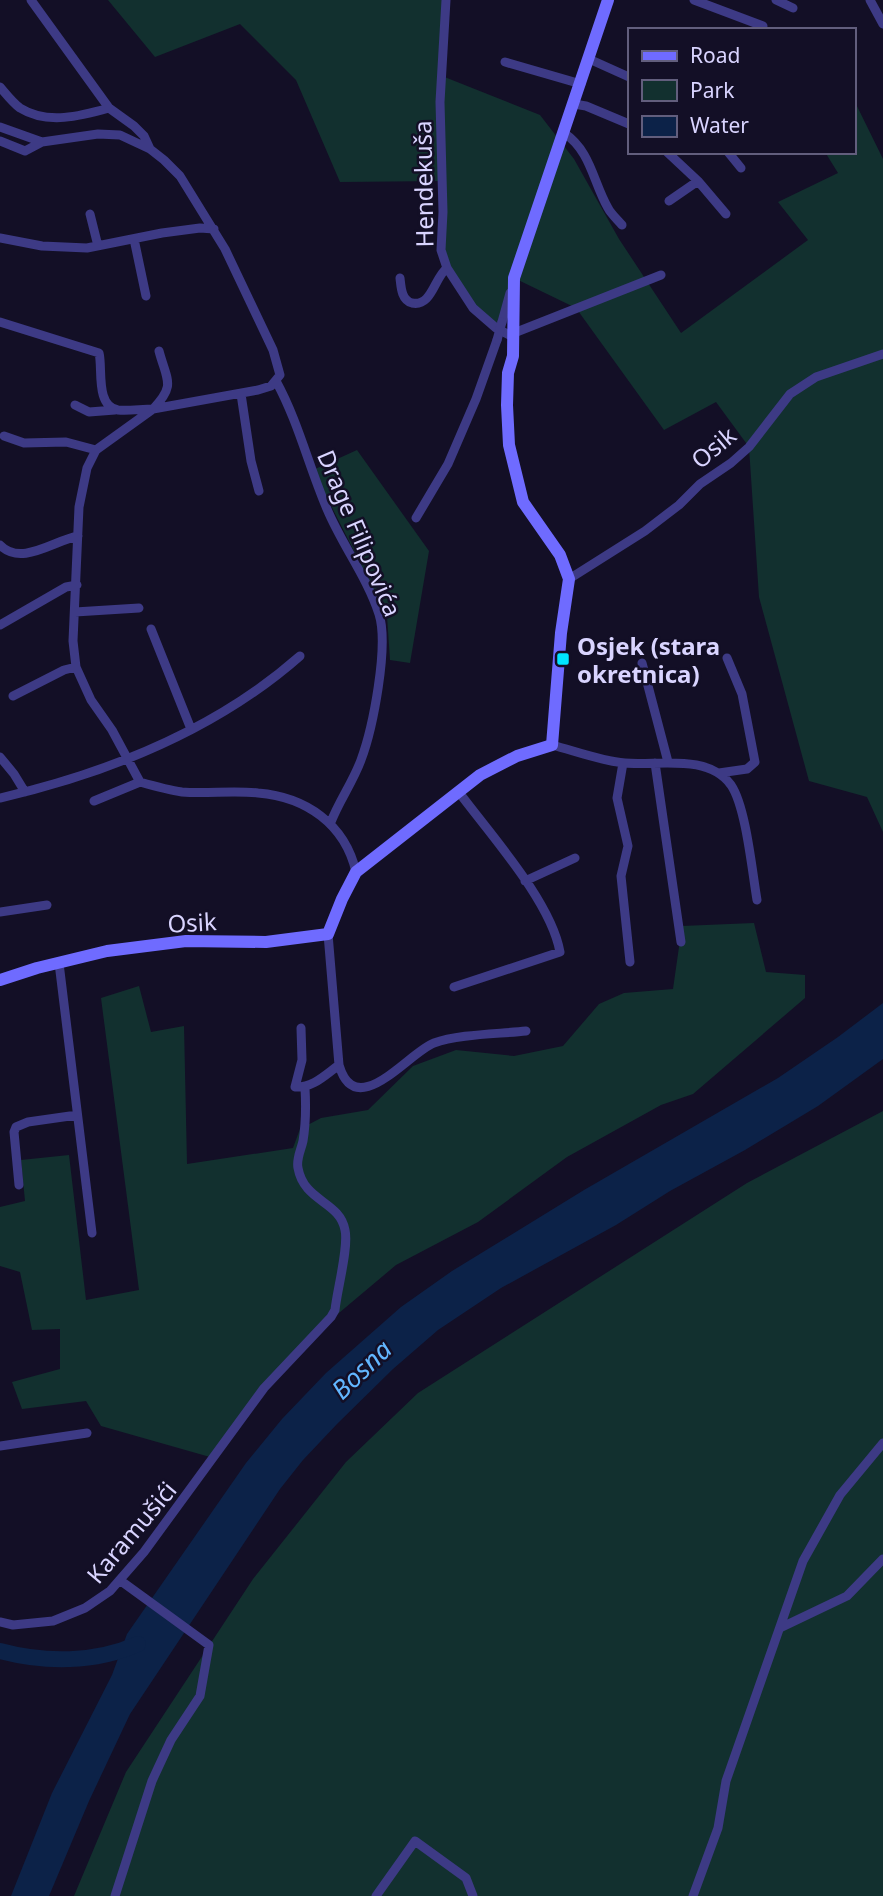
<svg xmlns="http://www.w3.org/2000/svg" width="883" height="1896" viewBox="0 0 883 1896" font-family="'Noto Sans',sans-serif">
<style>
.green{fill:#12302f}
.water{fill:#0c2248}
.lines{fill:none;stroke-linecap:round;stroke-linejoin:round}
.river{stroke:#0c2248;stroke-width:16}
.street{stroke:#3d3a85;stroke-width:9}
.secondary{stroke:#6f6bff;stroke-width:12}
.street-bridge{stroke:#3d3a85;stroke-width:9}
.poi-dot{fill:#00e5ff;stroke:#130f26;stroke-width:2.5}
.labels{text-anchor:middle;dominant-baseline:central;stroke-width:5;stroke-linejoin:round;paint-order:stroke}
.street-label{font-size:24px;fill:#d9d4ff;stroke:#130f26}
.poi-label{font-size:24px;font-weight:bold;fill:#d9d4ff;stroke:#130f26;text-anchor:start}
.water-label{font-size:26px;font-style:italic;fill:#62b6ff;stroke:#130f26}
</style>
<rect width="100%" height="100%" fill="#130f26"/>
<path class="green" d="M 108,0 L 446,0 L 442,76 L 540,115 L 574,159 L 619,239 L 681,333 L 808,240 L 778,202 L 838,173 L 825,152 L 853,152 L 853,98 L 883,159 L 883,832 L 867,797 L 809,781 L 759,597 L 749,447 L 716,402 L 664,430 L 576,308 L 514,278 L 496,328 L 473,308 L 441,250 L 442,181 L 340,182 L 296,80 L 240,24 L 155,57 Z
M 357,450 L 429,551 L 410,663 L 390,660 L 387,616 L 313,470 Z
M 754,923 L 766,972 L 805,975 L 805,998 L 693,1094 L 661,1105 L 567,1157 L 478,1222 L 396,1265 L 333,1318 L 260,1389 L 210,1457 L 101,1426 L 86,1401 L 22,1409 L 12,1382 L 60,1369 L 60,1329 L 32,1330 L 20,1272 L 0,1266 L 0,1207 L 25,1201 L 21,1160 L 69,1155 L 86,1300 L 139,1290 L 101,998 L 139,986 L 151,1032 L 184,1026 L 187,1164 L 293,1148 L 300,1129 L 321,1118 L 368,1110 L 413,1066 L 456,1050 L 514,1056 L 563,1046 L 599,1004 L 624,993 L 673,989 L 682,926 Z
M 883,1111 L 883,1896 L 74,1896 L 126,1772 L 253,1579 L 346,1462 L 418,1393 L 747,1183 Z"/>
<path class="water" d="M 883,1003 L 883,1059 L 818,1106 L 745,1150 L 670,1191 L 616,1225 L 501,1288 L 438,1330 L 393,1369 L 337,1424 L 303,1460 L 280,1489 L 130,1714 L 89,1801 L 49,1896 L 11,1896 L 52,1793 L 112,1675 L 127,1634 L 246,1463 L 282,1419 L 326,1373 L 401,1307 L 452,1271 L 584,1190 L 778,1078 L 838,1037 Z"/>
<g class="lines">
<path class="river" d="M 0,1651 C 45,1663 95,1663 138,1644"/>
<path class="street" d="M 31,0 L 109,108 L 134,126 L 144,136 L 150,149
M 446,0 L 440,102 L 443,212 L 441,250 L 447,268 L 473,308 L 496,328 L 513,337
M 694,0 L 763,26
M 776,0 L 793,8
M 870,0 L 883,24
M 589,59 L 629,77
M 505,62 L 581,84
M 0,87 C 6,94 13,103 20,108 C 47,125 81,116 109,108
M 574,104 L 586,106 L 629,124
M 0,127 L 42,142 L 98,134 L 120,135 L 150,149 L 164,160 L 180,176 L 225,249 L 273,350 L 280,375 L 271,386 L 258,390 L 153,409 L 96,450 L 87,468 L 79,507 L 73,641 L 76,667 L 91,700 L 112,730 L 140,782 C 154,786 168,790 182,792 C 208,794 233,790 258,793 C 306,797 345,824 356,872
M 564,133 C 591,151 593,182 608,208 C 611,214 617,219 622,225
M 0,141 L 25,151 L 42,142
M 667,152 L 698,181 L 726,214
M 728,152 L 741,168
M 669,201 L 698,181
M 90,214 L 98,246
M 0,238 L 42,246 L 87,248 L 162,233 L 200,228 L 214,229
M 134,239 L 146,296
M 400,278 C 401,286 401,300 412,303 C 432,307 434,278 447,268
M 0,322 L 99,353 C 103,368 95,406 118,410 C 128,411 142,409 153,409 C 176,385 167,381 159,351
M 502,322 L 510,293
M 514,333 L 661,275
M 276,381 C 298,421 309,467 327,509 C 342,545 367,577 379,614 C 389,646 373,728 361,760 C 353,782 339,801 331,822
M 241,394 L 251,461 L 259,491
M 75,405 L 89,412 L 115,410
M 4,436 L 24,443 L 66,442 L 96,450
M 416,518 L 448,464 L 476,399 L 497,340
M 0,545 C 21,567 55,540 78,536
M 569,579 L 645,531 L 679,505 L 700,484 L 731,463 L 749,447 L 790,394 L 816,377 L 883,354
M 75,612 L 139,608
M 0,625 L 66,587 L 77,585
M 151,629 L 191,729
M 642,663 L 668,762
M 13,696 L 64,670 L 76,667
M 552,745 C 575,751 601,761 625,763 C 657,766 708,753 731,785 C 746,807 752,871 757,900
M 0,757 L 14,774 L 25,792
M 623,763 L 617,798 L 628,846 L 621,876 L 630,962
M 655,763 L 681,942
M 719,773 L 747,769 L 755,762 L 742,694 L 727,658
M 0,798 C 108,773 216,730 300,656
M 94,801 L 140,782
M 525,881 L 575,858
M 0,912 L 47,905
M 328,934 L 339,1065 C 356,1123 409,1052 434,1043 C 458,1034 500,1034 526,1031
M 59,963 L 92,1233
M 454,987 L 560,952 C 551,901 489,833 458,791
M 301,1028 L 302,1060 L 295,1087 C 313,1088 325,1075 339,1065
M 19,1185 L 14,1132 L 16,1127 L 28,1122 L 77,1115
M 0,1446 L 87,1433
M 0,1622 L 13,1625 L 53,1621 L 85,1608 L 110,1591 L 144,1552 L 264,1388 L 331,1317 L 335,1310 C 337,1290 349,1247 345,1230 C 340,1201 304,1202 298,1168 C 296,1159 301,1150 303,1141 C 306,1123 306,1106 305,1088
M 780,1628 L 847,1596 L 883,1559
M 115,1896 L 152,1781 L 171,1740 L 200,1696 L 209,1645 L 121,1581
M 376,1896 L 415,1841 L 466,1878 L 473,1896
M 693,1896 L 718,1828 L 726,1781 L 803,1561 L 840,1495 L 883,1443"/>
<path class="secondary" d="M 0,980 L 37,968 L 107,951 L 186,941 L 266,942 L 328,934 L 342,899 L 356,872 L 480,775 L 517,756 L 552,745 L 561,633 L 569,579 L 560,555 L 523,502 L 509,445 L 507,405 L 508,373 L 513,356 L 514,278 L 608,0"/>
<path class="street-bridge" d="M 497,340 L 502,322"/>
</g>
<rect class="poi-dot" x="556" y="652" width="14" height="14" rx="3.5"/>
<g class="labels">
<g class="street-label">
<text transform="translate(423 184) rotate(-91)">Hendekuša</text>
<text transform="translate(713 447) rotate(-40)">Osik</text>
<text transform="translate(360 533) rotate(67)">Drage Filipovića</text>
<text transform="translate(192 922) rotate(-3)">Osik</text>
<text transform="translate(131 1532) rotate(-50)">Karamušići</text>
</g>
<g class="poi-label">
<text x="577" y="645">Osjek (stara<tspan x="577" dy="28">okretnica)</tspan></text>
</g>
<g class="water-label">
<text transform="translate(361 1369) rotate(-44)">Bosna</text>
</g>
</g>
<rect x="628" y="28" width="228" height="126" fill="#130f26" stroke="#625e7d" stroke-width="2"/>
<rect x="642" y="51" width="35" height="10" fill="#6f6bff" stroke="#625e7d" stroke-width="2"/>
<text x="690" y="63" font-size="21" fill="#d9d4ff">Road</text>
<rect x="642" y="80" width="35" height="21" fill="#12302f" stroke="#625e7d" stroke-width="2"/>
<text x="690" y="98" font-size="21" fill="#d9d4ff">Park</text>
<rect x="642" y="116" width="35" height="21" fill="#0c2248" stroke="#625e7d" stroke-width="2"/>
<text x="690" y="133" font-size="21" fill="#d9d4ff">Water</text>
</svg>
